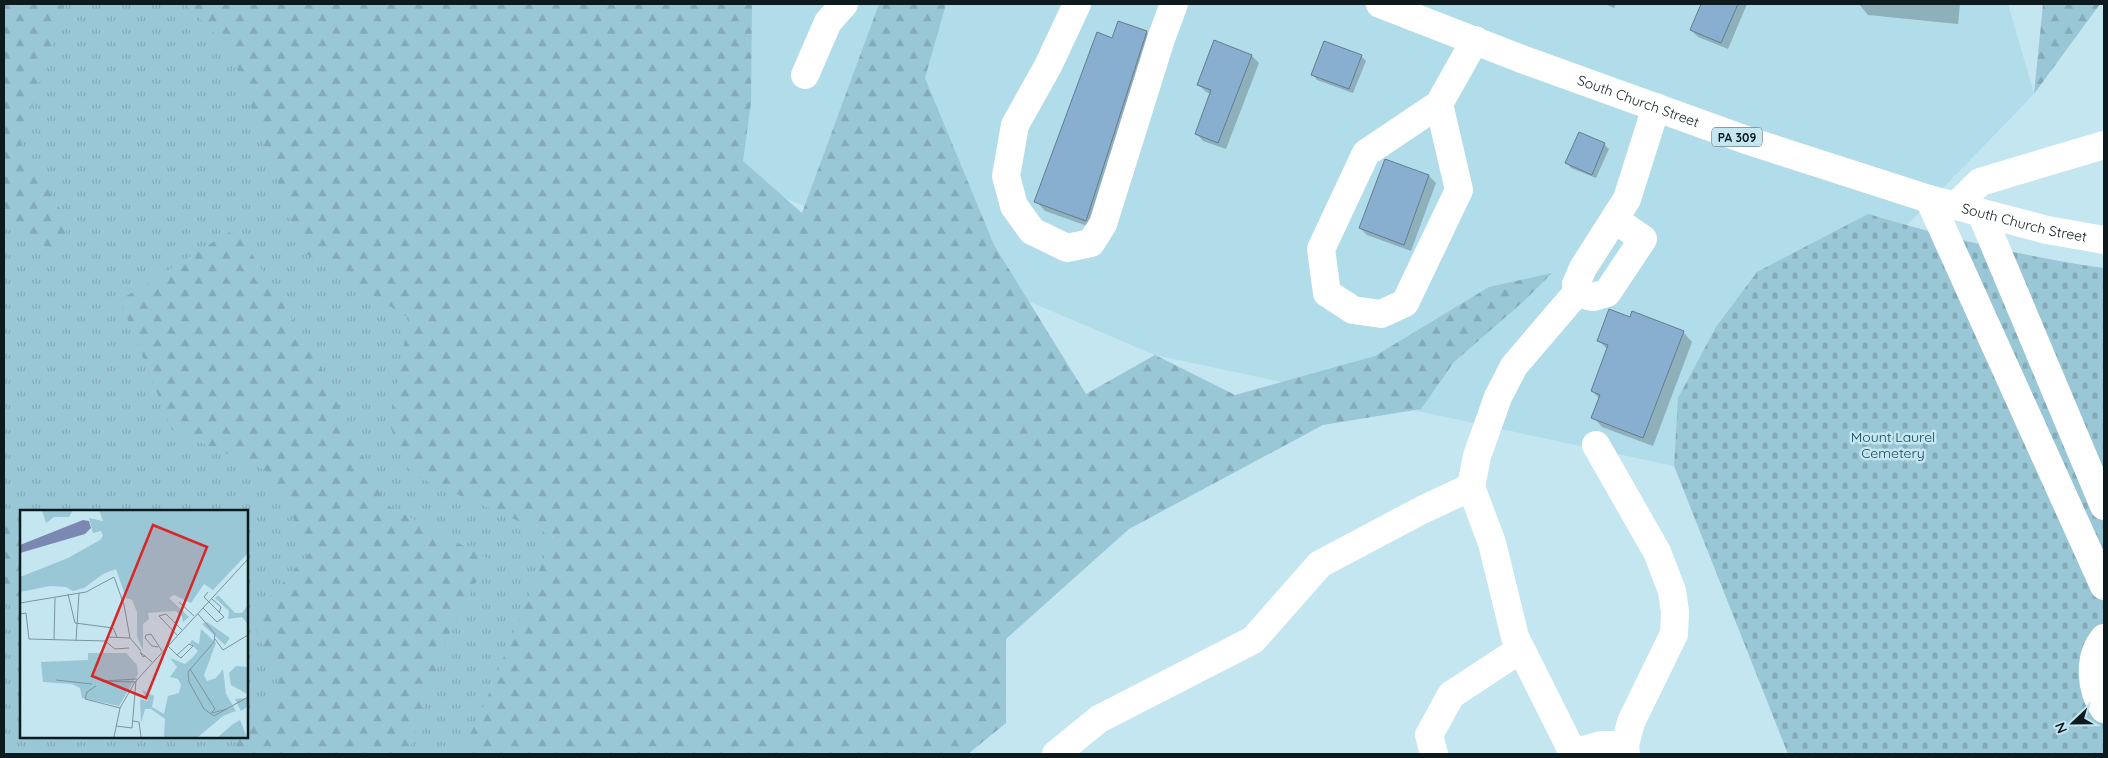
<svg xmlns="http://www.w3.org/2000/svg" width="2108" height="758" viewBox="0 0 2108 758" font-family="Quicksand,sans-serif">
<style>
.built{fill:#b1dcea}
.grass{fill:url(#grass-tufts);fill-rule:evenodd}
.forest{fill:url(#forest-firs)}
.cemetery{fill:url(#cemetery-stones)}
.shadow{fill:#0003}
.building{fill:#88afd0;stroke:#667b8e}
.lines{fill:none;stroke-linecap:round;stroke-linejoin:round}
.minor{stroke:#fff;stroke-width:28}
.highway{stroke:#fff;stroke-width:28}
.labels{text-anchor:middle;dominant-baseline:central;stroke-width:5;stroke-linejoin:round;paint-order:stroke}
.shield{fill:#c4e6f1;stroke:#44575d;stroke-width:1}
.shield-label{font-size:12px;font-weight:bold;fill:#0d1a1e}
.street-label{font-size:14px;fill:#0d1a1e;stroke:#c4e6f1}
.park-label{font-size:14px;fill:#154654;stroke:#c4e6f1}
.inset-road{fill:none;stroke:#7b949d;stroke-width:1}
.view{fill:#d62828;fill-opacity:0.15;stroke:#d62828;stroke-width:2.5}
.inset-edge{fill:none;stroke:#0d1a1e;stroke-width:2.5}
</style>
<defs>
<pattern id="grass-tufts" width="24" height="20" patternUnits="userSpaceOnUse" patternTransform="scale(1.25)"><rect width="24" height="20" fill="#9ac7d6"/><path d="M3 7l-1-3M5 7V3M7 7l1-3M15 17l-1-3M17 17v-4M19 17l1-3" fill="none" stroke="#84aab7"/></pattern>
<pattern id="forest-firs" width="22" height="20" patternUnits="userSpaceOnUse" patternTransform="scale(1.25)"><rect width="22" height="20" fill="#9ac7d6"/><path d="M5 1l3.5 6h-7zM16 11l3.5 6h-7z" fill="#84aab7"/></pattern>
<pattern id="cemetery-stones" width="16" height="16" patternUnits="userSpaceOnUse" patternTransform="scale(1.25)"><rect width="16" height="16" fill="#9ac7d6"/><path d="M2 7V4a2 2 0 0 1 4 0v3zM10 15v-3a2 2 0 0 1 4 0v3z" fill="#84aab7"/></pattern>
</defs>
<rect width="100%" height="100%" fill="#c4e6f1"/>
<path class="built" d="M 328,4 L 2008,4 L 2034,94 L 1674,466 L 1155,355 Z"/>
<path class="grass" d="M 4,4 L 222,4 L 453,371 L 643,687 L 585,754 L 4,754 ZM 21,512 L 246,512 L 246,737 L 21,737 Z"/>
<path class="forest" d="M 4,4 L 65,4 L 20,142 L 69,224 L 56,254 L 4,219 Z
M 185,4 L 752,4 L 751,103 L 743,161 L 802,213 L 879,4 L 946,4 L 925,78 L 994,245 L 1086,394 L 1155,355 L 1235,395 L 1375,356 L 1489,287 L 1552,273 L 1525,300 L 1454,362 L 1421,409 L 1323,425 L 1129,529 L 1006,639 L 1006,723 L 968,754 L 461,754 L 485,703 L 553,536 L 413,475 L 389,424 L 409,318 L 303,252 L 230,49 Z
M 2043,4 L 2100,4 L 2034,94 Z
M 236,228 L 318,361 L 385,504 L 488,559 L 447,638 L 408,754 L 228,754 L 241,737 L 246,737 L 246,729 L 279,685 L 251,618 L 312,550 L 265,470 L 172,430 L 120,300 Z
M 4,514 L 8,515 L 21,531 L 21,624 L 4,596 Z"/>
<path class="cemetery" d="M 1868,214 C 1946,237 2024,257 2104,268 L 2104,754 L 1788,754 L 1674,466 L 1678,398 L 1716,327 L 1757,272 Z"/>
<path class="shadow" d="M 1605,4 L 1616,4 L 1614,8 Z
M 1702,4 L 1747,4 L 1728,49 L 1698,37 L 1691,30 Z
M 1859,4 L 1960,4 L 1958,24 L 1868,15 Z
M 1146,32 L 1156,42 L 1096,229 L 1045,211 L 1036,201 L 1113,39 Z
M 1252,56 L 1259,63 L 1226,149 L 1203,141 L 1196,133 L 1211,94 L 1206,92 L 1199,85 Z
M 1361,56 L 1366,61 L 1353,93 L 1317,80 L 1313,75 Z
M 1604,144 L 1609,149 L 1596,178 L 1571,168 L 1567,163 Z
M 1386,160 L 1429,176 L 1436,183 L 1411,251 L 1367,235 L 1360,228 Z
M 1631,319 L 1683,332 L 1692,342 L 1653,446 L 1602,427 L 1593,417 L 1600,399 L 1592,391 L 1608,350 L 1599,341 Z"/>
<path class="building" d="M 1701,4 L 1738,4 L 1721,43 L 1690,30 Z
M 1118,21 L 1147,31 L 1086,221 L 1034,202 L 1097,32 L 1112,38 Z
M 1214,40 L 1252,55 L 1218,143 L 1195,134 L 1211,90 L 1197,85 Z
M 1324,41 L 1362,55 L 1349,89 L 1311,75 Z
M 1579,132 L 1605,143 L 1592,175 L 1565,163 Z
M 1385,159 L 1429,175 L 1404,245 L 1359,228 Z
M 1609,309 L 1630,317 L 1632,311 L 1684,331 L 1643,438 L 1591,418 L 1600,395 L 1591,391 L 1608,345 L 1597,341 Z"/>
<g class="lines">
<path class="minor" d="M 1077,4 L 1048,66 L 1015,125 L 1006,176 L 1014,206 L 1032,231 L 1067,248 L 1091,243 L 1103,224 L 1161,39 L 1174,4
M 805,75 L 828,22 L 844,4
M 1439,104 L 1459,190 L 1405,303 L 1381,314 L 1353,310 L 1327,293 L 1321,249 L 1366,153 L 1439,104 L 1475,40
M 1929,199 L 2104,586
M 1956,206 L 1980,182 L 2104,145
M 1981,213 L 2104,506
M 1614,219 L 1643,239 L 1607,293 L 1593,297 L 1584,295 L 1576,284 L 1583,268 L 1627,199 L 1656,107
M 1596,445 L 1657,552 L 1672,591 L 1675,612 L 1674,634 L 1631,722 L 1625,745 L 1626,754
M 1471,487 L 1492,543 L 1515,637 L 1573,753 L 1601,745 L 1625,745
M 2104,638 C 2088,657 2090,689 2104,709
M 1056,754 L 1099,719 L 1253,640 L 1320,564 L 1422,510 L 1471,487 L 1477,456 L 1498,397 L 1514,366 L 1579,290
M 1434,754 L 1429,735 L 1451,695 L 1521,649"/>
<path class="highway" id="s1" d="M 1380,4 L 1519,58 L 1749,141 L 1929,199 L 2047,230 L 2104,240"/>
</g>
<g class="labels">
<rect class="shield" x="1712" y="127.5" width="50" height="19" rx="4"/>
<g class="shield-label">
<text x="1737" y="137">PA 309</text>
</g>
<g class="street-label">
<text stroke="none"><textPath href="#s1" startOffset="276">South Church Street</textPath></text>
<text stroke="none"><textPath href="#s1" startOffset="681">South Church Street</textPath></text>
</g>
<g class="park-label">
<text x="1893" y="437">Mount Laurel<tspan x="1893" dy="16">Cemetery</tspan></text>
</g>
</g>
<g transform="translate(20 510)">
<rect width="228" height="228" fill="#c4e6f1"/>
<path d="M 97,0 L 227,0 L 228,3 L 200,45 L 176,54 L 120,63 L 97,19 ZM 216,156 L 227,157 L 227,197 L 221,201 L 215,189 L 226,188 L 227,184 L 211,175 L 209,163 Z" fill="#9ac7d6"/>
<path d="M 22,0 L 53,0 L 49,7 L 34,7 L 26,13 ZM 79,0 L 102,0 L 99,12 L 112,13 L 109,34 L 133,60 L 141,52 L 153,57 L 161,51 L 177,52 L 195,44 L 200,40 L 186,42 L 177,34 L 168,33 L 194,26 L 204,19 L 213,10 L 211,7 L 203,8 L 201,4 L 217,0 L 227,0 L 227,44 L 193,80 L 184,74 L 171,93 L 154,85 L 149,88 L 169,107 L 163,112 L 162,106 L 155,101 L 128,103 L 129,109 L 123,114 L 123,140 L 117,127 L 117,102 L 112,90 L 106,88 L 96,59 L 83,64 L 64,78 L 53,81 L 46,77 L 30,76 L 0,82 L 0,67 L 48,48 L 80,30 L 83,26 L 81,21 L 73,23 L 69,8 L 83,11 ZM 190,6 L 198,6 L 200,11 L 165,23 L 164,20 ZM 114,20 L 139,43 L 152,36 L 162,36 L 164,47 L 140,50 L 133,55 L 111,35 ZM 198,85 L 215,103 L 222,103 L 227,96 L 227,113 L 222,107 L 208,109 L 209,101 L 195,88 ZM 187,112 L 210,128 L 205,135 L 182,114 ZM 181,119 L 196,133 L 184,165 L 187,171 L 196,168 L 203,159 L 206,184 L 216,201 L 203,206 L 178,227 L 144,227 L 145,209 L 131,199 L 125,199 L 121,213 L 120,189 L 128,191 L 122,180 L 134,186 L 132,197 L 144,204 L 148,186 L 159,183 L 161,175 L 158,169 L 150,167 L 157,157 L 150,148 L 165,154 L 172,148 L 178,141 L 170,133 L 172,130 L 179,134 ZM 220,210 L 227,227 L 198,227 L 213,214 Z" fill="#9ac7d6"/>
<path d="M 68,143 L 106,143 L 117,155 L 118,164 L 99,196 L 62,188 L 60,178 L 52,174 L 23,172 L 21,152 L 68,150 Z" fill="#9ac7d6"/>
<path d="M 63,10 L 69,11 L 71,18 L 65,24 L 0,43 L 0,35 Z" fill="#7b88b1"/>
<path class="inset-road" d="M 48,84 L 55,113 L 93,118 L 97,127M 192,89 L 201,97 L 199,103M 159,92 L 174,106M 0,93 L 66,82 L 94,67 L 104,95 L 110,128 L 121,141M 183,98 L 197,112 L 204,107 L 184,87 L 188,82M 0,104 L 6,103 L 9,129 L 85,131 L 95,139 L 109,138M 178,104 L 195,124 L 194,132 L 168,162 L 169,172 L 184,199 L 194,206 L 228,187M 157,125 L 139,106 L 146,104 L 162,120M 195,129 L 203,140 L 228,125M 34,130 L 35,88M 56,131 L 59,83M 87,131 L 88,127 L 110,128M 148,136 L 157,145 L 169,134 L 173,136 L 161,148 L 157,145M 138,137 L 132,136 L 125,128 L 126,125 L 131,124 L 142,141M 125,146 L 123,147 L 120,142 L 132,152M 170,159 L 195,199 L 191,203M 36,170 L 72,174M 115,172 L 82,171 L 117,169M 76,176 L 67,182 L 65,189 L 100,198M 192,203 L 207,199M 113,211 L 119,212 L 121,227M 96,216 L 112,218 L 116,171M 94,227 L 100,198 L 115,172 L 228,49"/>
<path class="view" d="M 133,15 L 187,37 L 126,188 L 72,166 Z"/>
<rect width="228" height="228" class="inset-edge"/>
</g>
<rect width="2108" height="758" fill="none" stroke="#0d1a1e" stroke-width="10"/>
<g transform="translate(2073 723) rotate(248)" stroke="#c4e6f1" stroke-width="4" paint-order="stroke">
<path d="M0-4L9 19L0 12L-9 19Z" fill="#0d1a1e"/>
<text y="-8" font-size="14" font-weight="bold" text-anchor="middle" fill="#0d1a1e">N</text>
</g>
</svg>
